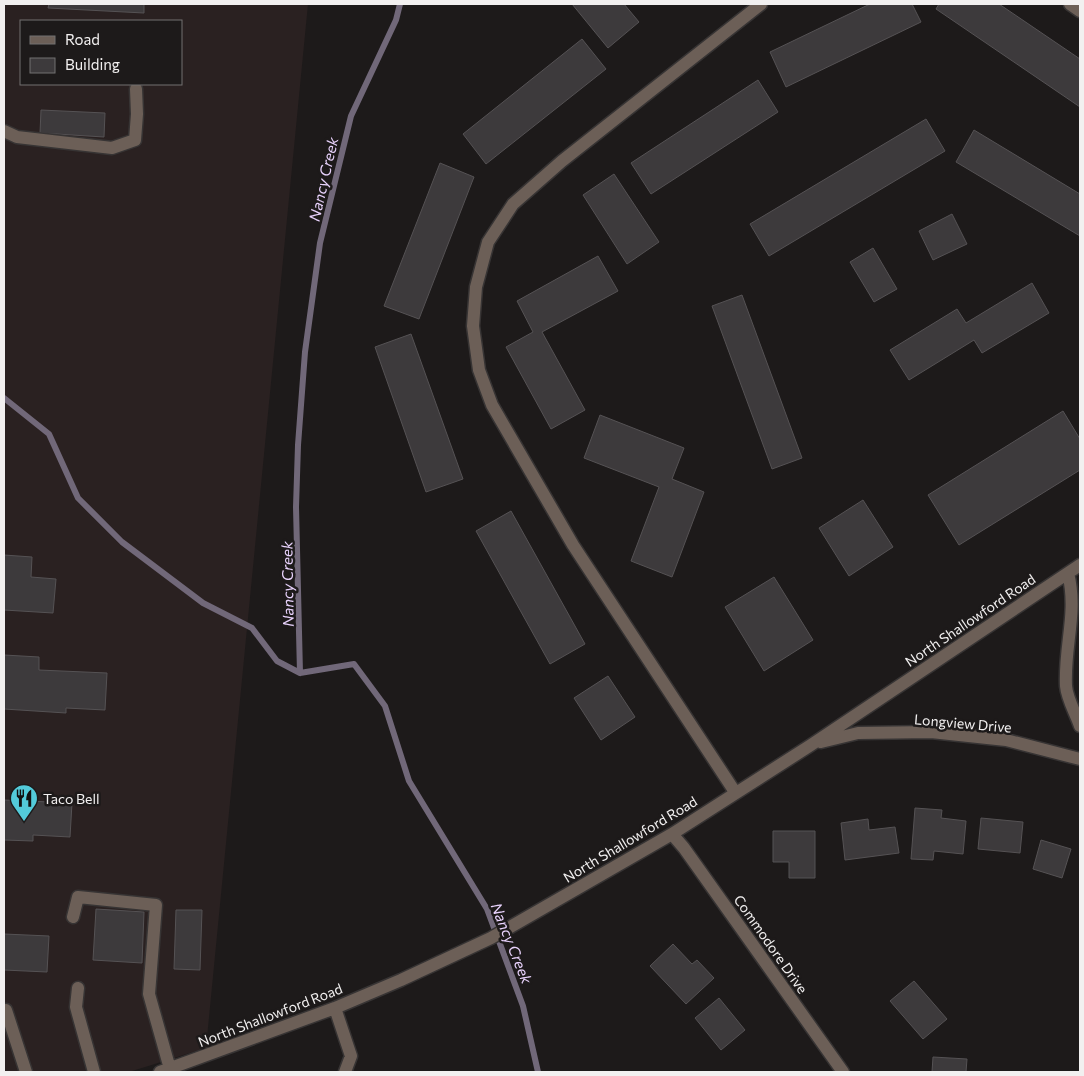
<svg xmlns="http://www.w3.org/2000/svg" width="1084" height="1076" viewBox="0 0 1084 1076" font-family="Commissioner,sans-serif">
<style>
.built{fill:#2a2121;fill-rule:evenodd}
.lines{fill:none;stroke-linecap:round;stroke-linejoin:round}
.stream{stroke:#716879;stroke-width:6}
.building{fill:#3d3a3c;stroke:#555254}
.minor-casing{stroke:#373434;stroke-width:15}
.minor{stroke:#6c5f57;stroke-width:12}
.labels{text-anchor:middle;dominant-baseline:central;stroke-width:5;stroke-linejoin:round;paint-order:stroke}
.street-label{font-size:14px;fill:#f2f0f0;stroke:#1d1a1a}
.poi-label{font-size:14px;fill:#f2f0f0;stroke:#1d1a1a;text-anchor:start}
.water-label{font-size:15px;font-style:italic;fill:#e9d3fd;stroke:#1d1a1a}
</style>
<rect width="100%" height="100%" fill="#1d1a1a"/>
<path class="built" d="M 4,4 L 308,4 L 206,1048 L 129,1072 L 4,1072 ZM 21,21 L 181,21 L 181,84 L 21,84 Z"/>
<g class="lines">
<path class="stream" d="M 4,398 L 49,434 L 78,498 L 122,542 L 203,603 L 252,628 L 277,661 L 300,673
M 300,673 L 296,507 L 298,445 L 305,352 L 320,243 L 351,116 L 396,20 L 400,4
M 300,673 L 354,664 L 385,706 L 409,781 L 487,909 L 523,1006 L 538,1072"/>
</g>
<path class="building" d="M 49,4 L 144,4 L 144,13 L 48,8 Z
M 572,4 L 624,4 L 639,22 L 608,48 Z
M 870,4 L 912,4 L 921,22 L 786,87 L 770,52 Z
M 939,4 L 999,4 L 1080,59 L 1080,107 L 936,9 Z
M 582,39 L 606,69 L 486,164 L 463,134 Z
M 758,80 L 778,112 L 651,194 L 631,163 Z
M 41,110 L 105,113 L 104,137 L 40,133 Z
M 926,119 L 945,151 L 769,256 L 750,224 Z
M 974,130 L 1080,194 L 1080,236 L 956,162 Z
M 440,163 L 474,177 L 419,319 L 384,306 Z
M 614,174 L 659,242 L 627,264 L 583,195 Z
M 952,214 L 967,244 L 933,260 L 919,231 Z
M 873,248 L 897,289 L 874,302 L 850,262 Z
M 598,256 L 618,291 L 542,332 L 585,410 L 551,429 L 506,347 L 533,332 L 517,301 Z
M 1032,283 L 1049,313 L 982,353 L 974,340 L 909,380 L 890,350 L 957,309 L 966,323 Z
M 742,295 L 802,458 L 772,469 L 712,306 Z
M 411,334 L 463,479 L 426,492 L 375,347 Z
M 1063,411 L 1080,439 L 1080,470 L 959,545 L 928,495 Z
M 600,415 L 684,448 L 672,479 L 704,492 L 672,577 L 631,561 L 659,487 L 584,458 Z
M 863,500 L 893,547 L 849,576 L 819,528 Z
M 511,511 L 585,644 L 550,664 L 476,531 Z
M 4,555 L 32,557 L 31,577 L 56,579 L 53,613 L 4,610 Z
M 774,577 L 813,640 L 764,671 L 725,607 Z
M 4,655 L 39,657 L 39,670 L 107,673 L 105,710 L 66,708 L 66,713 L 4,709 Z
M 608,676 L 635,717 L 601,740 L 574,698 Z
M 4,800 L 72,803 L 70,837 L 33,835 L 33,841 L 4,840 Z
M 915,808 L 942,810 L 941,818 L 966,821 L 963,854 L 934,851 L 933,860 L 911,859 Z
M 981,818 L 1023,822 L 1020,853 L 978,849 Z
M 868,819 L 869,830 L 895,827 L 899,853 L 845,860 L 841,823 Z
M 773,831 L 815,831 L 815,878 L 789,878 L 789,862 L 773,862 Z
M 1041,840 L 1071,849 L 1062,878 L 1033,869 Z
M 96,909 L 144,912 L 142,963 L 93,960 Z
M 176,910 L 202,910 L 200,970 L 174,969 Z
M 4,934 L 49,936 L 47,972 L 4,970 Z
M 673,944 L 692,964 L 697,960 L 714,978 L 686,1004 L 650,966 Z
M 914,981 L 947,1019 L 923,1039 L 890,1001 Z
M 719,998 L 745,1030 L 721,1050 L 695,1018 Z
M 933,1057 L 967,1059 L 966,1072 L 932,1072 Z"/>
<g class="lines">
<g class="minor-casing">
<path id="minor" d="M 1070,4 L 1080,11
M 4,131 L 17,137 L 112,148 L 135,140 L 137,114 L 136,89
M 1068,573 C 1078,613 1064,645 1066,686 C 1067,699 1076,714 1080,726
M 821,742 L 858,733 L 931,732 L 1006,740 L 1080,759
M 735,792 L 573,545 L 492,405 L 479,370 L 473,326 L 476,287 L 488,242 L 513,204 L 562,161 L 761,4
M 672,834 L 684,848 L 843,1072
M 73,917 L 78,897 L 156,905 L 149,994 L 170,1069
M 78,988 L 76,1007 L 94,1072
M 335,1008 L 351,1056 L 345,1072
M 6,1010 L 26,1072
M 160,1072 L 335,1008 L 401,980 L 491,938 L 672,834 L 811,745 L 1080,565"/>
</g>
<use href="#minor" class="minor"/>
</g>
<defs>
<g id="restaurant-pin" transform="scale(1.4375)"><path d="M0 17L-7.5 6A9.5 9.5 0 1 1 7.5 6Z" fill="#53cbda" stroke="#1d1a1a"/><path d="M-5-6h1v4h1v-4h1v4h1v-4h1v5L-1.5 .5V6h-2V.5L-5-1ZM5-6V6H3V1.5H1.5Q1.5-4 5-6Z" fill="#111"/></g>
</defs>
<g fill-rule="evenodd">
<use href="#restaurant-pin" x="24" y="798"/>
</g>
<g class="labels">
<g class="street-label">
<text transform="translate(970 620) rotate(-34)">North Shallowford Road</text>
<text transform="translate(963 723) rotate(5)">Longview Drive</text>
<text transform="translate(630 839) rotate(-31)">North Shallowford Road</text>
<text transform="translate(771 944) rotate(55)">Commodore Drive</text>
<text transform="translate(270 1015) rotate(-21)">North Shallowford Road</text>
</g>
<g class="poi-label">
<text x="43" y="798">Taco Bell</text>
</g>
<g class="water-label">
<text transform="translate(323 179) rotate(-77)">Nancy Creek</text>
<text transform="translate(287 584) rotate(-91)">Nancy Creek</text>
<text transform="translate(512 943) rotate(68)">Nancy Creek</text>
</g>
</g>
<rect width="1084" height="1076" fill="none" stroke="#f2f0f0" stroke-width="10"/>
<rect x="20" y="20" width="162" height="65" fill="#1d1a1a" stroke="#727070"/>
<rect x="30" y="36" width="25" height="8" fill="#6c5f57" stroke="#727070"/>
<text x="65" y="45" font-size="15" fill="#f2f0f0">Road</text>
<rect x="30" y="58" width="25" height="15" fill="#3d3a3c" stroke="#727070"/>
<text x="65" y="70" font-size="15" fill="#f2f0f0">Building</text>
</svg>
